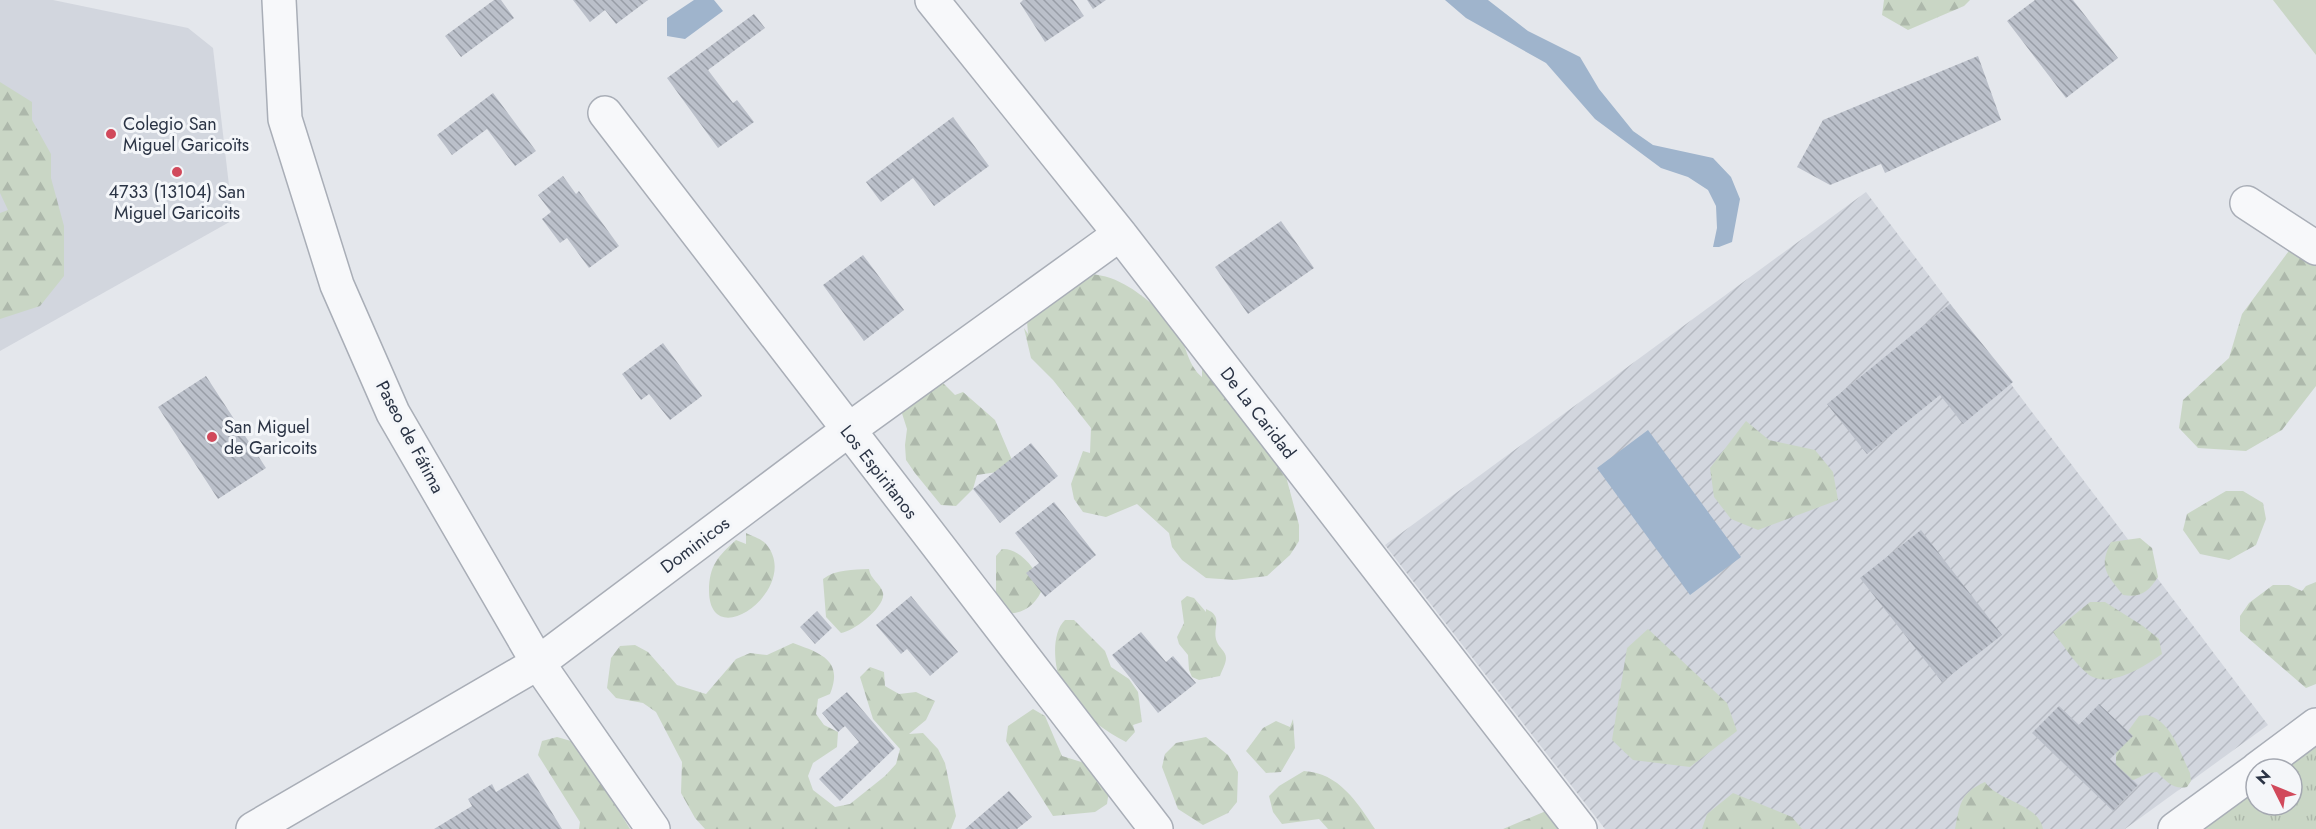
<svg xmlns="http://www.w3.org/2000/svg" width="2316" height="829" viewBox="0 0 2316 829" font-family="Jost,sans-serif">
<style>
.built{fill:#d2d6de}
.industrial{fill:url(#industrial-furrows)}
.grass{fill:#c9d6c5}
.forest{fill:url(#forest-firs)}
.park{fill:url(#park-tufts)}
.water{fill:#9fb4cc}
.building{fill:url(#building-back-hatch)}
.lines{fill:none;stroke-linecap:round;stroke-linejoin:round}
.minor-casing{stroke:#a9aeb7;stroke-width:36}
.minor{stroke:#f7f8fa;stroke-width:33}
.poi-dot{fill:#d1495b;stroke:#f4f6f9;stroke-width:2}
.labels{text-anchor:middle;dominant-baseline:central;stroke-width:6;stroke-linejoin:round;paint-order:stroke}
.poi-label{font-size:18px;fill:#2b3445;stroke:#f4f6f9;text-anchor:start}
.street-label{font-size:18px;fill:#2b3445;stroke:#f4f6f9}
</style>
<defs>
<pattern id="industrial-furrows" width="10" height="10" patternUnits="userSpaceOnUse" patternTransform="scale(1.5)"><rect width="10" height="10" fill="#d2d6de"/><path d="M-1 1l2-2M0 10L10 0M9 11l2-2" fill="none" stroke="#b4b8c0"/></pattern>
<pattern id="forest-firs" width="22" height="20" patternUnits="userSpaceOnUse" patternTransform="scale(1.5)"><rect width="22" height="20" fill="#c9d6c5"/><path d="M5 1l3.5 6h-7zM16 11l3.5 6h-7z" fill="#adb8ab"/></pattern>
<pattern id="park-tufts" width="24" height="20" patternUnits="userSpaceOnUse" patternTransform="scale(1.5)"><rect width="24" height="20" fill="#c9d6c5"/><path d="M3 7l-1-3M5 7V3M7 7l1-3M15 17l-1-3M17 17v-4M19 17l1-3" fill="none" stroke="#adb8ab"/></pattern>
<pattern id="building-back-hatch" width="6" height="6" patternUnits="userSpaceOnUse" patternTransform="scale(1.5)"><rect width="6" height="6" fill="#bbc0ca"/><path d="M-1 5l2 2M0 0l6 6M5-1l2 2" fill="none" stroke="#989da6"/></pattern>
</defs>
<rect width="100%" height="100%" fill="#e4e7ec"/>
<path class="built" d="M 0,0 L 53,0 L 188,28 L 213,48 L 233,220 L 0,351 Z"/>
<path class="industrial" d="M 1866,192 L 2268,725 L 2125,829 L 1605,829 L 1385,545 Z"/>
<path class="grass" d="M 2273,0 L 2316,0 L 2316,55 Z"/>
<path class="forest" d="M 1884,0 L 1970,0 L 1964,6 L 1908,30 L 1882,15 Z
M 0,82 L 32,102 L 32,120 L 51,154 L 51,178 L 64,226 L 64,276 L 40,306 L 0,319 L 0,213 L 8,210 L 0,193 Z
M 2316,233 L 2316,386 L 2282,430 L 2246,451 L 2198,448 L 2179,428 L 2183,400 L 2229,358 L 2242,314 L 2297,240 Z
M 1090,274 C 1119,276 1140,293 1161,312 C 1167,317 1174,322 1177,329 C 1186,345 1188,366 1202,377 L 1202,364 L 1280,454 L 1299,525 L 1299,541 L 1290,555 L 1267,576 L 1235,580 L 1206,578 L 1182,560 L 1172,547 L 1169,533 L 1137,504 L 1106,517 L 1083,512 L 1074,499 L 1071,484 L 1083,451 L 1090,453 L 1091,428 L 1053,380 L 1031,358 L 1024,328 L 1028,334 L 1027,321 Z
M 934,374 L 955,395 L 963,392 L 995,420 L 1012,460 L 1004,471 L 977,475 L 973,489 L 956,506 L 941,505 L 915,473 L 906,460 L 905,445 L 907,429 L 899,404 Z
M 1746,421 L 1769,440 L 1815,450 L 1833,472 L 1838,500 L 1758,530 L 1731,519 L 1714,497 L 1710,468 Z
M 2226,491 L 2243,491 L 2263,503 L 2266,519 L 2256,545 L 2229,560 L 2200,554 L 2183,530 L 2187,514 Z
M 746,533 C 752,536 762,539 766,544 C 803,587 710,656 709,591 C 709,566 718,556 736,540 L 746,544 Z
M 2140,538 L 2152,548 L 2158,577 C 2148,592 2141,598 2123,595 C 2107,574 2098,568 2111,542 Z
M 1002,549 C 1021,548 1037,571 1043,587 C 1038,602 1024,615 1008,613 L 996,599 L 996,556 Z
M 869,569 C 870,579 881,584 883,593 C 886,607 853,632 841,633 L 826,617 L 823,579 C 836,569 853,570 869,569 Z
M 2316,582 L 2316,684 L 2306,688 L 2240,631 L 2240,616 L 2249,603 L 2273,585 L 2289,585 L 2302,591 L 2306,586 Z
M 1187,596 L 1194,598 L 1206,612 L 1206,609 C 1225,617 1211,628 1217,642 C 1219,648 1226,651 1226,658 C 1226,664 1222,670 1220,676 L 1199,680 L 1192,677 L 1189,670 L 1188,655 L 1179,644 L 1177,637 L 1184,623 L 1181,601 Z
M 2090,602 L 2105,602 L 2143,626 L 2159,639 L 2162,654 C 2145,666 2110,689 2089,675 C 2075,664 2064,646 2053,632 Z
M 1065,620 L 1074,620 L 1105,651 L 1111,667 L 1129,679 L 1138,692 L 1142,722 L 1133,725 L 1135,732 L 1126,742 C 1105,731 1086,717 1070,699 C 1055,683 1048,636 1065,620 Z
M 1648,629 L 1727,703 L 1737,731 L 1690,767 L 1633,760 L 1612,740 L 1627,648 Z
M 793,643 C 820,653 844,660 830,694 L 818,699 L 816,714 L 824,725 L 838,732 L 837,747 L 813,763 L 808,776 L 813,790 L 835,807 L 850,804 L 885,776 L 896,764 L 900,749 L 873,719 L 860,677 L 870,667 L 884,672 L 885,686 L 899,694 L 916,692 L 935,701 L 926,720 L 909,734 L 923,733 L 938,749 L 945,763 L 956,816 L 951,829 L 705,829 L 695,818 L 681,793 L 682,762 L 656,712 L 643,703 L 616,698 L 607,688 L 611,658 L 620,646 L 635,645 L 648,652 L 677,685 L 706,694 L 736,659 L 750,653 L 767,655 Z
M 1033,709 L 1045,716 L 1062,756 L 1091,765 L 1109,790 L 1107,804 L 1095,812 L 1053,816 L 1006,741 L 1008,726 Z
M 2147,715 C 2172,721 2180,753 2190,773 L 2191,781 L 2187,787 C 2173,790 2166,781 2157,772 L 2149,773 L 2129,782 L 2116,776 L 2116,748 L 2139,716 Z
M 1293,719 L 1295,748 L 1281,772 L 1266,773 L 1246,751 L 1263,728 L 1276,721 L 1290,727 Z
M 557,737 L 571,741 L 590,763 L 630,829 L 579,829 L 580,822 L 538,755 L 542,741 Z
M 1206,737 L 1228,755 L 1238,772 L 1237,802 L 1228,813 L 1203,825 L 1178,809 L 1162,767 L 1165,754 L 1176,743 Z
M 1304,771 C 1339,773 1357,802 1375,829 L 1328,829 L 1319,819 L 1282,824 L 1273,812 L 1269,796 L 1279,786 Z
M 1985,782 C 1999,802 2038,803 2043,829 L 1955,829 C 1960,804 1960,793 1985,782 Z
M 1733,793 L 1792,817 L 1802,829 L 1702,829 L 1707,814 Z
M 1546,811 L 1574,829 L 1503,829 Z"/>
<path class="park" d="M 2316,746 L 2316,829 L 2201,829 L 2256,789 L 2256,805 L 2292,805 L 2292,769 L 2284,769 Z"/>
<path class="water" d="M 694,0 L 714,0 L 723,11 L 685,39 L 667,36 L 667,18 Z
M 1445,0 L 1488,0 L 1528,31 L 1580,57 L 1599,89 L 1633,131 L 1653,145 L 1713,158 L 1731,177 L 1740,199 L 1732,242 L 1719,247 L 1713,247 L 1717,228 L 1716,206 L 1708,190 L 1688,177 L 1661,168 L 1595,119 L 1546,63 L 1466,18 Z
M 1648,430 L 1741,557 L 1690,595 L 1597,468 Z"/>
<path class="building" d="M 494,0 L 501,0 L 514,18 L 461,57 L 445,36 Z
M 573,0 L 648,0 L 616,24 L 605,10 L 590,22 Z
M 1023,0 L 1073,0 L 1084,16 L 1045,42 L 1020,3 Z
M 1087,0 L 1106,0 L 1093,9 Z
M 2035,0 L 2073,0 L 2118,58 L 2066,98 L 2007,21 Z
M 754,14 L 765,28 L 708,70 L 733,103 L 737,100 L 754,122 L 718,148 L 667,78 Z
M 1978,56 L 2001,120 L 1885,173 L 1881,164 L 1830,185 L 1797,167 L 1823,120 Z
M 493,93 L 536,151 L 515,166 L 487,129 L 452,155 L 437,135 Z
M 953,117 L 989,166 L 934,206 L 913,178 L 881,202 L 866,182 Z
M 563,176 L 576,194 L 579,191 L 619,246 L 589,268 L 567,238 L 560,243 L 542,219 L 551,212 L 538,195 Z
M 1281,221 L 1314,268 L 1248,314 L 1215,267 Z
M 863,255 L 904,310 L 864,341 L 823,285 Z
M 1950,304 L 2013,382 L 1963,424 L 1940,395 L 1867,454 L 1827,404 Z
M 663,343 L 702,396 L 670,420 L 649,394 L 641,400 L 622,374 Z
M 206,376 L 266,468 L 218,499 L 158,407 Z
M 1031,443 L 1058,476 L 1000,523 L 973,489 Z
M 1054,502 L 1096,555 L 1045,597 L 1026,573 L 1039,563 L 1015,533 Z
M 1921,530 L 2002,635 L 1942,682 L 1860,578 Z
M 911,596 L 958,652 L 930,676 L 907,649 L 901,654 L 876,625 Z
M 817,611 L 832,628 L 815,644 L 800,627 Z
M 1141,632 L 1166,662 L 1173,656 L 1196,683 L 1158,713 L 1112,655 Z
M 847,692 L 895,748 L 840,801 L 819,779 L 859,742 L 845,726 L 838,732 L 822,713 Z
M 2099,704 L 2133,736 L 2110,759 L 2138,785 L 2113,811 L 2032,733 L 2059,706 L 2079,725 Z
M 528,773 L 562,829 L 434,829 L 472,806 L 468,799 L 492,784 L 496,792 Z
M 1009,791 L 1032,817 L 1017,829 L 965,829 Z"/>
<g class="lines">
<g class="minor-casing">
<path id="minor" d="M 279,0 L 285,119 L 337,285 L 393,413 L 538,663 L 653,829
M 932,0 L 1120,234 L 1580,829
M 605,113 L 1156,829
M 2247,203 L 2316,248
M 2257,769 L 2316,725
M 253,829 L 538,663 L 847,431 L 1120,234
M 2175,829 L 2256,770"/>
</g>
<use href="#minor" class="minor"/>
</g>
<g class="poi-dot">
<circle cx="111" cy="134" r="6"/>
<circle cx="177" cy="172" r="6"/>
<circle cx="212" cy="437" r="6"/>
</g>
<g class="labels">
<g class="poi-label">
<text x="123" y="124">Colegio San<tspan x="123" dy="21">Miguel Garicoïts</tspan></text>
<text x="177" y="192" text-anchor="middle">4733 (13104) San<tspan x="177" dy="21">Miguel Garicoits</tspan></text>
<text x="224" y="427">San Miguel<tspan x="224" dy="21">de Garicoits</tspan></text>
</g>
<g class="street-label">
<text transform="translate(1258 413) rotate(52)">De La Caridad</text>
<text transform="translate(410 437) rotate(62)">Paseo de Fátima</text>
<text transform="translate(879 472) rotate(52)">Los Espiritanos</text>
<text transform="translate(695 545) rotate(-37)">Dominicos</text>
</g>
</g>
<g transform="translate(2274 787) rotate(313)"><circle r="28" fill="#f4f6f9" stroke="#a4a8b1" stroke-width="1.5"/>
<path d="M0-4.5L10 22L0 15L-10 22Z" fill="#d1495b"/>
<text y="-9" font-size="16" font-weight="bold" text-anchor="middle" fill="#2b3445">N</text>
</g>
</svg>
